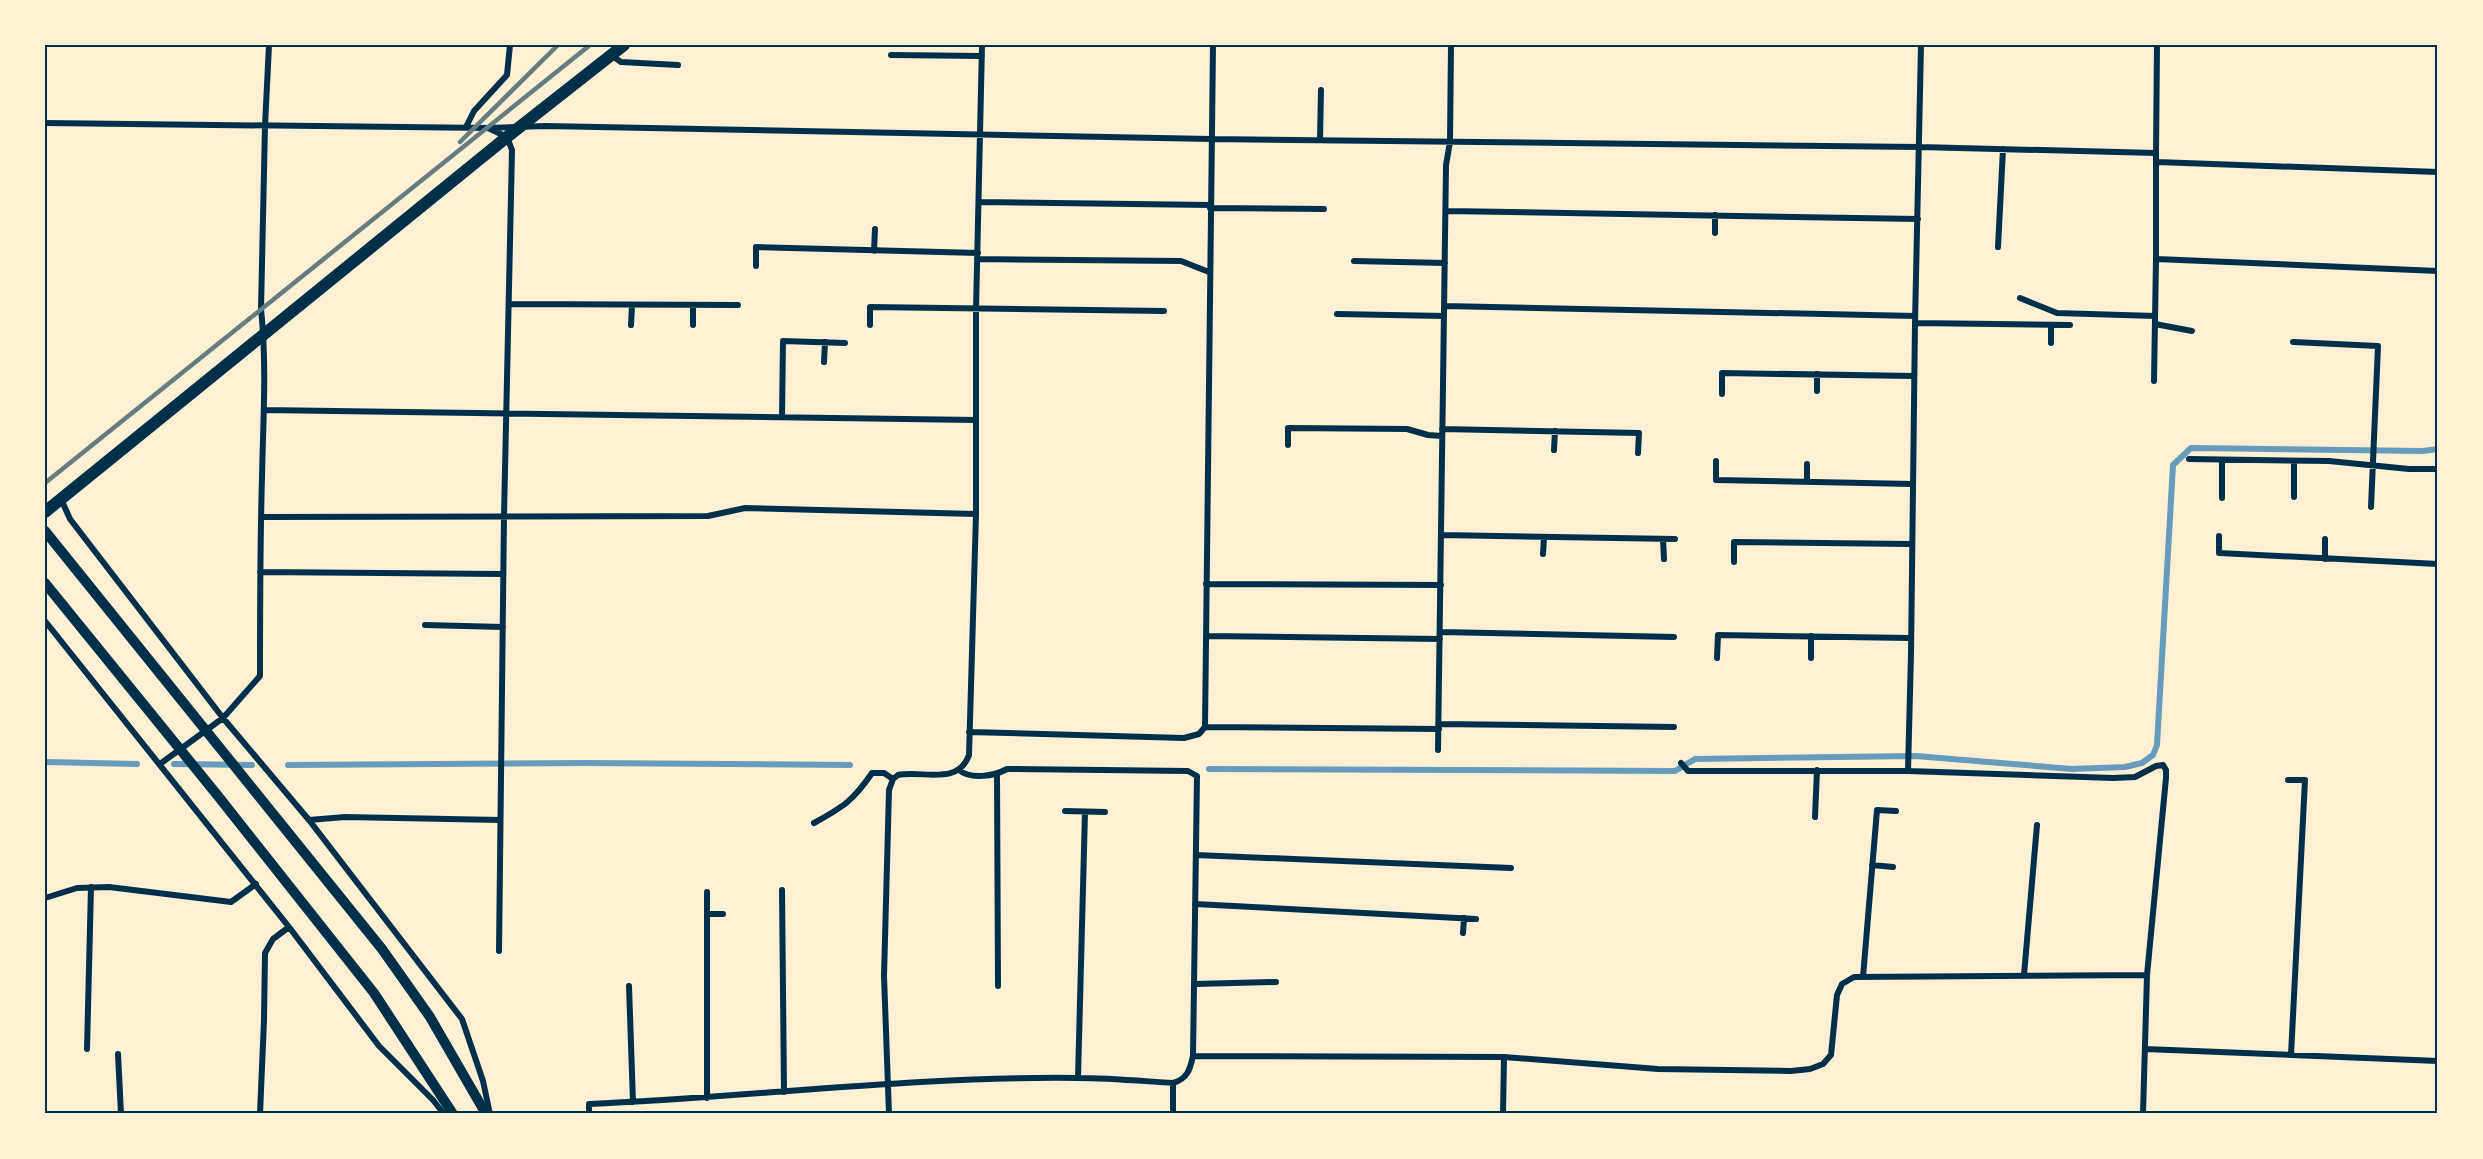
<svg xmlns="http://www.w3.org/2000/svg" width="2483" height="1159" viewBox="0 0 2483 1159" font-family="'PT Sans Narrow',sans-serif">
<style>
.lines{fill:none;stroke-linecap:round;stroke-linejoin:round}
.stream{stroke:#669bbc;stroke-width:6}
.minor{stroke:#003049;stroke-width:6}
.tertiary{stroke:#003049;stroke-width:10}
.secondary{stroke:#003049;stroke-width:12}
.rail{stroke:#657d81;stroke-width:4.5}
.neatline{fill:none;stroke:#003049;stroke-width:2}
</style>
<rect width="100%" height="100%" fill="#fdf0d5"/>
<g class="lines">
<path class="stream" d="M 45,762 L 137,764
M 174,764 L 252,765
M 288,765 L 585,763 L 850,765
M 1209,769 L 1675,771 L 1695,759 L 1916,756 L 2072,769 L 2125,767 L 2142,763 L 2153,755 L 2157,745 L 2173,465 L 2191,448 L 2423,451 L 2438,449"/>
<path class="minor" d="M 611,55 L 621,62 L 678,65
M 891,55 L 982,56
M 45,123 L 488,128 L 507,137 L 512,150 L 504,516 L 499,951
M 466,127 L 474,111 L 507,75 L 510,45
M 488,128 L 546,126 L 1211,139 L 1920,147 L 2156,153 L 2156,259 L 2438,271
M 1320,140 L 1321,90
M 2156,153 L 2157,45
M 2157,162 L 2438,172
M 979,202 L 1210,205
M 1210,208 L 1324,209
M 1446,211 L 1918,219
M 1715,233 L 1715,215
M 1998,247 L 2003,149
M 874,251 L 875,229
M 977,259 L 1181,261 L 1209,272
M 1354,261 L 1445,263
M 756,266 L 756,247 L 978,253
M 2020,298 L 2057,313 L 2155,316
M 510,304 L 738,305
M 1444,306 L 1915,316
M 1337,314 L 1444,316
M 1915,323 L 2070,325
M 2155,324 L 2192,331
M 631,325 L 632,305
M 693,325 L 693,305
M 870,325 L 870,307 L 1164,311
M 2293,342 L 2378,346 L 2371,507
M 2051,343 L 2051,325
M 824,362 L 825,342
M 2154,381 L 2156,259
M 1817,391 L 1817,374
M 1722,394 L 1722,373 L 1914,376
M 264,410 L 976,420
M 782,417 L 783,341 L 845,343
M 1442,429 L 1639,433 L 1638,453
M 1288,445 L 1288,428 L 1407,429 L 1428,435 L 1442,436
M 1554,450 L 1555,431
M 2189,459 L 2329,461 L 2409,469 L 2438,469
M 2222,460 L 2222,498
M 1716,461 L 1716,480 L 1912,484
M 1807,482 L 1807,464
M 2294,497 L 2294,461
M 61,499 L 70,519 L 223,718 L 309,820 L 462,1019 L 483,1081 L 490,1114
M 261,517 L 708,516 L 745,508 L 976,514
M 1441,535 L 1675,539
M 2219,536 L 2219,553 L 2438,564
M 1663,539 L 1664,559
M 1543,554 L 1544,537
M 2325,559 L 2325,539
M 1734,562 L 1734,542 L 1911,544
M 260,572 L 503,574
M 1206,584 L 1441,585
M 45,621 L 289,927 L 379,1046 L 433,1100 L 444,1114
M 425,625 L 503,627
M 1440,632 L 1674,637
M 1206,636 L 1440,639
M 1717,658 L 1718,635 L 1910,638
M 1811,658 L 1811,636
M 1439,724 L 1674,727
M 1205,727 L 1439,729
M 969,732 L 1184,738 L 1199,734 L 1205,727 L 1213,45
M 1438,750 L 1446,165 L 1450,142 L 1451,45
M 1681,763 L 1688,771 L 1908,771 L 2113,778 L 2135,777 L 2156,766 L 2163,765 L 2166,770 L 2166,778 L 2147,975
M 160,764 L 223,718 L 260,676 C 260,610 260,544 262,478 C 263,422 267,365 261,309 L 265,126 L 269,45
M 959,770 C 971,780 994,776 1007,769 L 1188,771 L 1197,776 L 1193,1056 C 1190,1070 1187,1079 1173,1083 L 1173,1114
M 1908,771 L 1911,654 L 1915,323 L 1921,45
M 997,774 L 998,986
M 2288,780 L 2305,780 L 2291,1055
M 1065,811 L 1105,812
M 1815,817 L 1817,770
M 309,820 L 345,817 L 500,820
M 814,823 C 843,807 853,801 872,773 L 884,773 L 893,779
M 1196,855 L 1511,868
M 1872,865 L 1893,867
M 782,890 L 784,1092
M 707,892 L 707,1098
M 45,898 L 77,888 L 109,887 L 231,902 L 256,884
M 1195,904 L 1476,919
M 707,914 L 723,914
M 1463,933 L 1464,918
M 2024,975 L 2037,825
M 1863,977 L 1877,810 L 1896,811
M 1194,984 L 1276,982
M 629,986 L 633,1102
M 87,1049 L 91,887
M 2145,1049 L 2438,1061
M 118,1054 L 121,1114
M 1193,1056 L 1504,1057 L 1658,1069 L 1791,1071 L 1810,1069 L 1823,1064 L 1831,1055 L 1837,995 L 1842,984 L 1854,977 L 2147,975 L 2143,1114
M 1078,1078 L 1085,812
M 260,1114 L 264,1020 L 265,953 L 273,939 L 289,927
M 589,1114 L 589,1104 C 752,1097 914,1076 1077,1078 C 1109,1078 1141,1081 1173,1083
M 889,1114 L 884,976 L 889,790 L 893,779 L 898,775 C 923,770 958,786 969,755 L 976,514 L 976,310 L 982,45
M 1503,1114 L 1504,1057"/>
<path class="tertiary" d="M 45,531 L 382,949 L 430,1017 L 486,1114
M 45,583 L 218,796 L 374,993 L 453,1114"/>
<path class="secondary" d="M 45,512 L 507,137 L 624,45"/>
<path class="rail" d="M 460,142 L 558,45
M 45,483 L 590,45"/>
</g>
<rect width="2483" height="1159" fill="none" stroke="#fdf0d5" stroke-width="93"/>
<rect x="46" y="46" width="2390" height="1066" class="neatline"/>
</svg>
